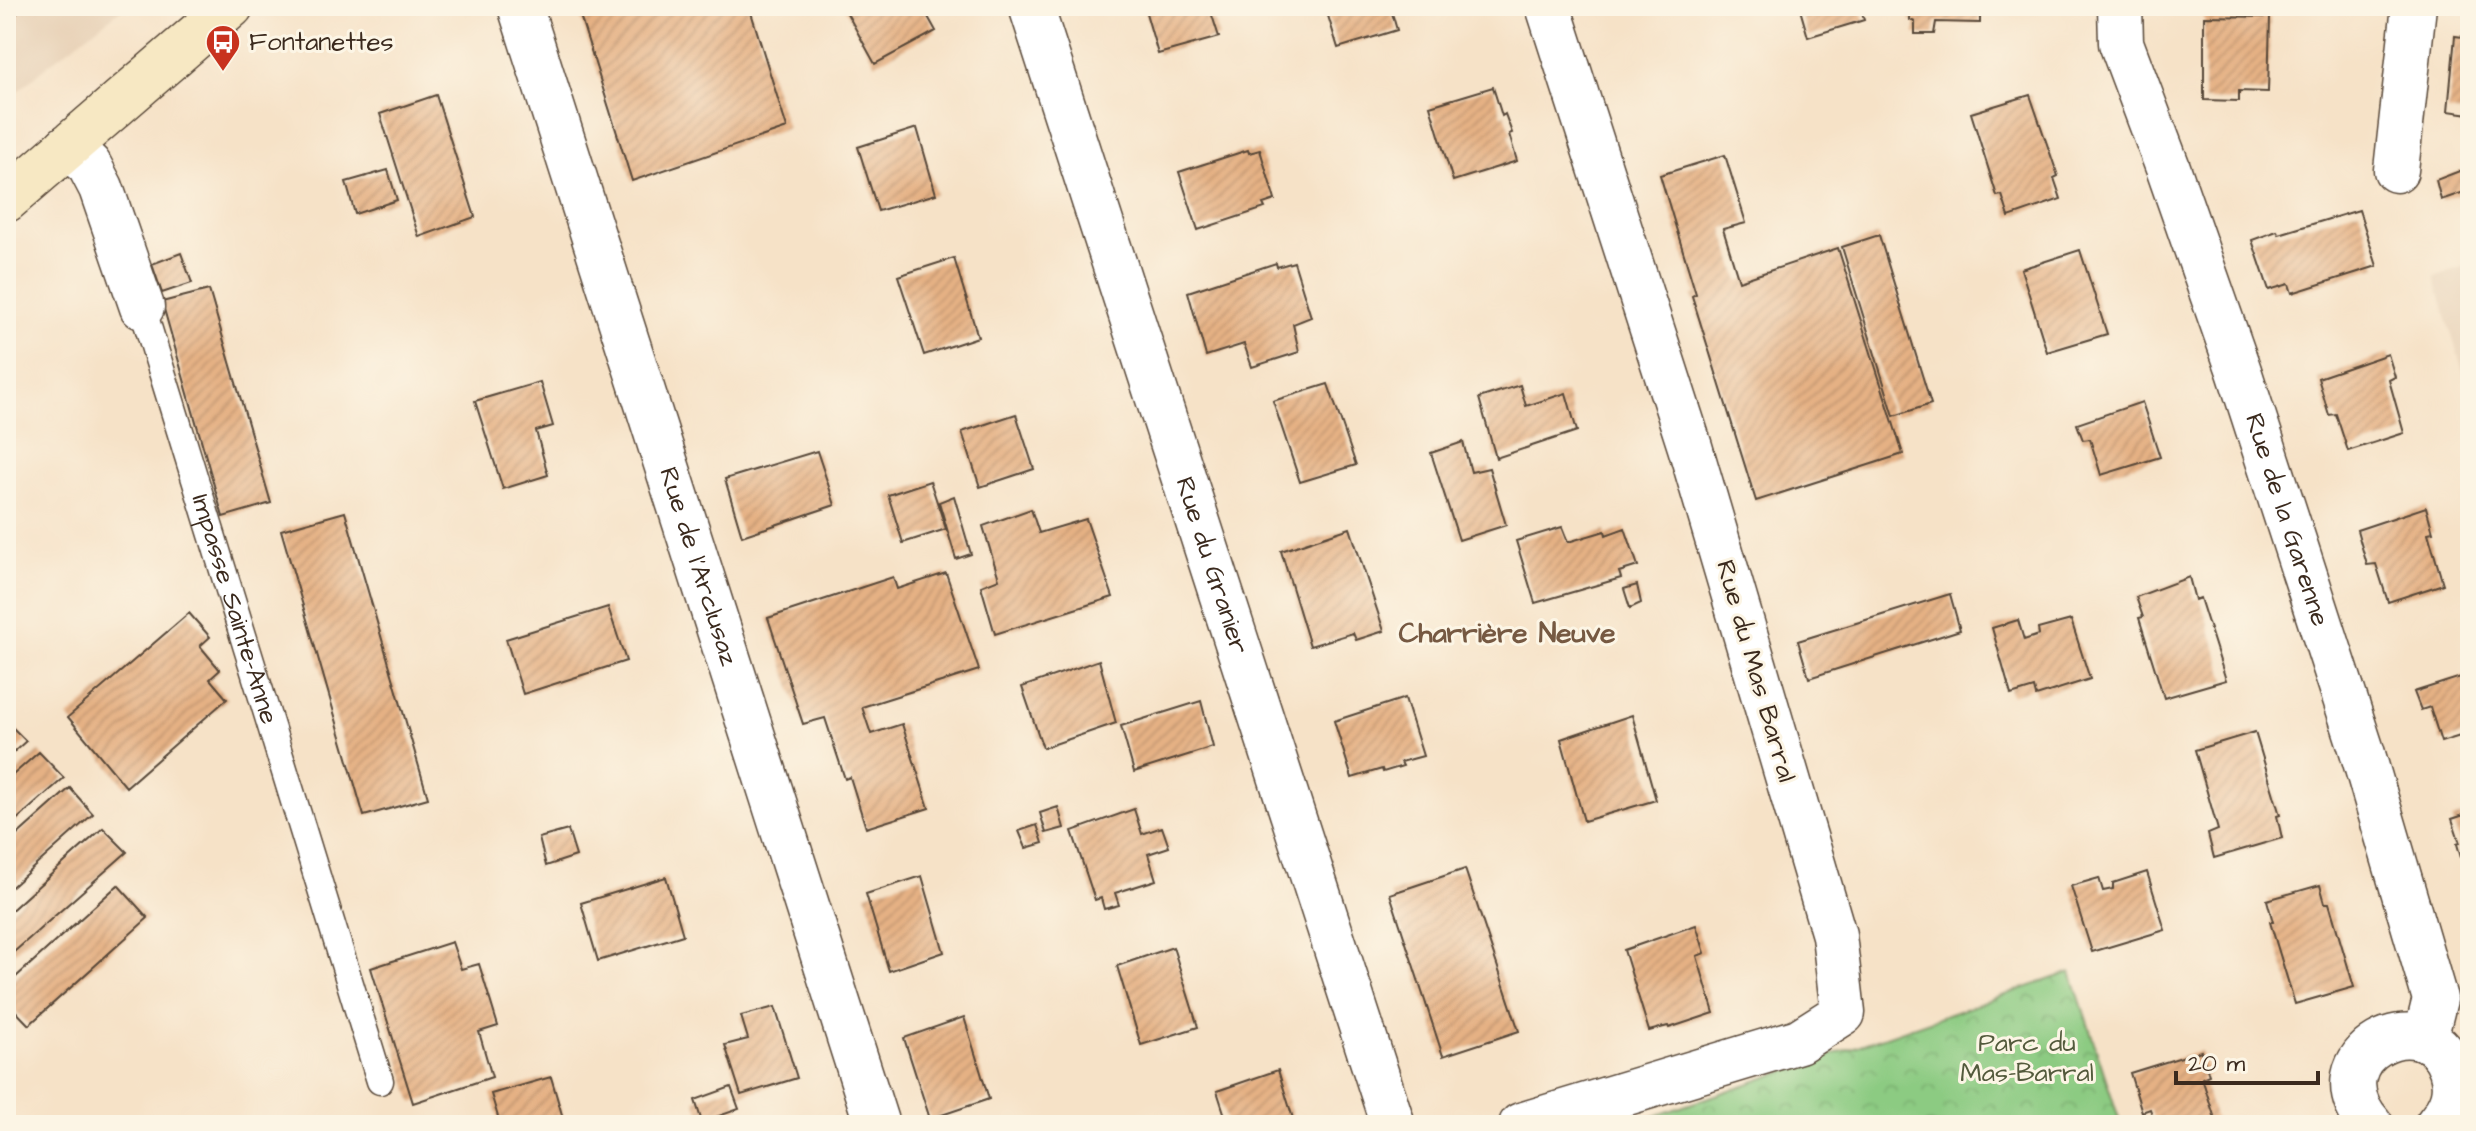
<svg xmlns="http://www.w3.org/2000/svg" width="2476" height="1131" viewBox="0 0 2476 1131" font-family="'Architects Daughter',sans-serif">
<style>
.built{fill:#e7d0b5}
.park{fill:url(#park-crowns);stroke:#647a50;stroke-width:2}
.building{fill:url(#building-hatch)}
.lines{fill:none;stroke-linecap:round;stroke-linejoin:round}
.lane-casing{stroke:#574637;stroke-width:29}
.street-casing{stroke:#574637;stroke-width:47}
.secondary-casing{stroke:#574637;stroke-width:47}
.lane{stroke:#fff;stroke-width:26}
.street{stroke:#fff;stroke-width:44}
.secondary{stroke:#f7e8c3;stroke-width:44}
.labels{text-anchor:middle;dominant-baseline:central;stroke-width:6;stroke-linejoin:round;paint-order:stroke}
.poi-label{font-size:26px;fill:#3b2a1e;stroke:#fcf5e5;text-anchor:start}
.street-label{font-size:26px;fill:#3b2a1e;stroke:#fcf5e5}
.park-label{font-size:26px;fill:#535a3c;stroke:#fcf5e5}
.neighbourhood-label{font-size:28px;font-weight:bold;fill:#765942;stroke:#fcf5e5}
</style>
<defs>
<pattern id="park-crowns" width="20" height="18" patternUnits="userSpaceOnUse" patternTransform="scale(2)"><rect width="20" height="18" fill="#8ccb82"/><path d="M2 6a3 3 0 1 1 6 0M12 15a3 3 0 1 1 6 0" fill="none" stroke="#7aae70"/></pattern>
<pattern id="building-hatch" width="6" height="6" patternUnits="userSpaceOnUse" patternTransform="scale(2)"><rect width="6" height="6" fill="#e5b184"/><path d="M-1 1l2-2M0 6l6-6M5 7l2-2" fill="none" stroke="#c59872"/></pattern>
</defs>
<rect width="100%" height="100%" fill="#fcf5e5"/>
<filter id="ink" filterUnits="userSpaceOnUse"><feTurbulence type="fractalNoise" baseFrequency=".0125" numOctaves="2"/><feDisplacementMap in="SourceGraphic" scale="16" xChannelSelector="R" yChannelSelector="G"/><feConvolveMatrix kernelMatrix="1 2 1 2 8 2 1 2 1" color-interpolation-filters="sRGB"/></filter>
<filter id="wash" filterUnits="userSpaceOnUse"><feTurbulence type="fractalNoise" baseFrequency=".006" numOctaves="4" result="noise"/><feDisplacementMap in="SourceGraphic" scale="32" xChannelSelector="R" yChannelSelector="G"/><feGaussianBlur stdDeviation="1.8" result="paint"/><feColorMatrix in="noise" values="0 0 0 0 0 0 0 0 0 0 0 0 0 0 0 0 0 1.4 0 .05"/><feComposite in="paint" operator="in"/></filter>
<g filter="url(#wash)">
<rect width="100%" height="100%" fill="#f6e2c7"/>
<path class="built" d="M 6,6 L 126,6 L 49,64 L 6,102 Z
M 2470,264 L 2470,394 L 2434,277 Z"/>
<path class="park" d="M 2071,972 L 2121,1125 L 1629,1125 Z"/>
<g id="blocks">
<path class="building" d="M 6,6 L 25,6 L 6,23 Z
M 577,6 L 749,6 L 787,128 L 632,181 Z
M 843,6 L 922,6 L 936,31 L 875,64 Z
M 1144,6 L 1209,6 L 1219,37 L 1158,54 Z
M 1325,6 L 1390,6 L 1397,30 L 1338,48 Z
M 1799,6 L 1860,6 L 1864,20 L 1808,37 Z
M 1910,6 L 1980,6 L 1980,23 L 1936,22 L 1934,34 L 1915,34 L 1915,22 L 1910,20 Z
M 2204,16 L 2270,17 L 2268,92 L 2239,91 L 2239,101 L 2204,100 Z
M 2455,36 L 2470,38 L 2470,114 L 2448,111 Z
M 1493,87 L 1502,116 L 1505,114 L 1512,133 L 1509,134 L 1517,161 L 1453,181 L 1430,106 Z
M 436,95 L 475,217 L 419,237 L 380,114 Z
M 2030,95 L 2058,176 L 2054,178 L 2061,199 L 2009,217 L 2002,195 L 1997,196 L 1971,113 Z
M 917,128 L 936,194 L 878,211 L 858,147 Z
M 1248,150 L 1249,153 L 1260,150 L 1275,200 L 1263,204 L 1265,208 L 1198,230 L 1179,172 Z
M 1725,155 L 1746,223 L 1723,229 L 1739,281 L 1838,248 L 1903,454 L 1756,501 L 1692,296 L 1696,294 L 1660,175 Z
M 2470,167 L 2470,190 L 2441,200 L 2436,180 Z
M 388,170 L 397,200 L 355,214 L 346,182 Z
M 2359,210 L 2377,266 L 2292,293 L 2289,284 L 2269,290 L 2252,240 L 2277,231 L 2279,234 Z
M 1879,235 L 1931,404 L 1894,416 L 1842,247 Z
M 2080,250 L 2107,334 L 2047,352 L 2021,269 Z
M 181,253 L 192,283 L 162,293 L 152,264 Z
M 954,258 L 978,337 L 924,355 L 898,276 Z
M 1294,262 L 1311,317 L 1293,324 L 1299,352 L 1252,367 L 1244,344 L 1206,356 L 1188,292 L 1276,263 L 1277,267 Z
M 209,290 L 271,503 L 223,517 L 162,302 Z
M 2388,354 L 2395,377 L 2389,380 L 2404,433 L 2348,451 L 2336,414 L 2329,415 L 2318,378 Z
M 540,382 L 553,426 L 536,431 L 548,475 L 503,489 L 475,401 Z
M 1328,384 L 1356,465 L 1300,482 L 1273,401 Z
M 1520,385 L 1526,406 L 1566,393 L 1577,431 L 1496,458 L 1479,398 Z
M 2142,402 L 2160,457 L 2101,475 L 2090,439 L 2083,440 L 2077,424 Z
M 1016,414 L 1034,469 L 980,487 L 962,432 Z
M 1463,442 L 1471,472 L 1489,468 L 1506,525 L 1459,540 L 1431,453 Z
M 817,451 L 835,505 L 742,536 L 725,479 Z
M 930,481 L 946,529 L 903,543 L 888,495 Z
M 954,496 L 971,554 L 956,559 L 939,502 Z
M 2426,507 L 2433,532 L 2428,533 L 2443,584 L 2388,602 L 2376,564 L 2367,565 L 2357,530 Z
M 1031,509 L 1039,533 L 1086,519 L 1113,597 L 995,634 L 981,586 L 999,579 L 983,526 Z
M 345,512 L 428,798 L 364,816 L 281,530 Z
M 1562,527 L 1568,542 L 1605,531 L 1606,535 L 1625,528 L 1638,566 L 1619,572 L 1621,578 L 1535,603 L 1516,541 Z
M 1350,528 L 1384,631 L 1356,640 L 1353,633 L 1310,646 L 1281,551 Z
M 946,573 L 979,670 L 862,707 L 871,734 L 902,724 L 929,808 L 866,828 L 850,777 L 845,779 L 825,718 L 803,724 L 768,618 L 893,577 L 897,589 Z
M 2189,577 L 2195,600 L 2200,598 L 2226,680 L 2164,698 L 2139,618 L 2143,617 L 2136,597 Z
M 1637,585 L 1641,603 L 1630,608 L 1624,589 Z
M 1950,594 L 1960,630 L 1809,678 L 1798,641 Z
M 608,607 L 626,661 L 523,694 L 506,639 Z
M 189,613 L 210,637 L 200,646 L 220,670 L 210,679 L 227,699 L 126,787 L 68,717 Z
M 2018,620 L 2024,640 L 2039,635 L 2038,629 L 2071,620 L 2090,679 L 2036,696 L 2034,688 L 2011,695 L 1992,628 Z
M 1099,660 L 1116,723 L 1043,748 L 1022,687 Z
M 2470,674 L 2470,733 L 2441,742 L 2430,707 L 2421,710 L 2414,692 Z
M 1405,698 L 1423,756 L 1401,762 L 1403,766 L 1383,772 L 1382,769 L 1352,778 L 1334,721 Z
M 1201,701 L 1213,747 L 1134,772 L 1121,726 Z
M 1632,715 L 1656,800 L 1584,821 L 1561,739 Z
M 6,721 L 26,741 L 6,759 Z
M 2255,732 L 2280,815 L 2277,816 L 2282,838 L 2214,858 L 2208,834 L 2218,830 L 2195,750 Z
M 39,752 L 64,778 L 6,829 L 6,781 Z
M 70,788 L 93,814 L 6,892 L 6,845 Z
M 1058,807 L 1064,828 L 1046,833 L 1040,813 Z
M 1134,809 L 1142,834 L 1162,827 L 1169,847 L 1148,854 L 1156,880 L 1115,893 L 1119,905 L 1104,909 L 1101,898 L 1095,900 L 1072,831 Z
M 2470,813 L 2470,884 L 2469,885 L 2457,844 L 2460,843 L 2452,819 Z
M 1037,825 L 1043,843 L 1026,848 L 1019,831 Z
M 103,828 L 127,852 L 6,959 L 6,915 Z
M 568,830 L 576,856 L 546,866 L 539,838 Z
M 1465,869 L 1519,1031 L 1443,1056 L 1390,894 Z
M 2147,872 L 2165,930 L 2092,952 L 2071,886 L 2099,878 L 2103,891 L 2113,889 L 2113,883 Z
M 922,876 L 944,952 L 889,971 L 866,894 Z
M 666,877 L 683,935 L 598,961 L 581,903 Z
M 118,885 L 148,918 L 29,1025 L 6,1001 L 6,986 Z
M 2320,885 L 2325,903 L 2329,903 L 2354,987 L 2295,1004 L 2270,922 L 2273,922 L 2267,900 Z
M 1696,925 L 1705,953 L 1697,956 L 1714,1013 L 1669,1028 L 1668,1026 L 1649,1031 L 1624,950 Z
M 452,942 L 461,969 L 479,964 L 498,1026 L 479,1032 L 492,1077 L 413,1103 L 371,968 Z
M 1173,947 L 1198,1027 L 1141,1045 L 1117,966 Z
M 775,1007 L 797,1078 L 741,1095 L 725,1045 L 748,1039 L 741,1016 Z
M 964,1017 L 989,1099 L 930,1119 L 904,1038 Z
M 2201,1051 L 2209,1075 L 2202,1078 L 2217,1125 L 2156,1125 L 2150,1109 L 2142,1112 L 2130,1073 Z
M 1278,1070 L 1295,1125 L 1228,1125 L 1217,1091 Z
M 551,1077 L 565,1125 L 496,1125 L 499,1120 L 491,1094 Z
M 731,1087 L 739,1109 L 702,1122 L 695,1100 Z"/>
</g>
</g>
<g filter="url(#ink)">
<use href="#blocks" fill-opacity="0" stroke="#574637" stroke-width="2"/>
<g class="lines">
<g class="lane-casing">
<g id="lane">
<path id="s1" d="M 142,307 L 380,1081"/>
</g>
</g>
<g class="street-casing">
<g id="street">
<path id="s2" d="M 520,6 L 877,1125"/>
<path id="s3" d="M 1031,6 L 1393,1125"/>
<path id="s4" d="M 2120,6 L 2121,43 L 2168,168 L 2239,371 L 2362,751 L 2435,999 L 2425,1039"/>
<path d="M 67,147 L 89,165 L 101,188 L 142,307"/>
<path d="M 2396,170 L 2414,6"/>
<path d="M 1521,1125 L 1799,1041 L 1843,1013 L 1834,935 L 1690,447 L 1548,6"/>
<path d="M 2371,1125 C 2309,1055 2427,996 2451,1069 C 2458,1091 2452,1107 2437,1125"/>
</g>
</g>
<g class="secondary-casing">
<path id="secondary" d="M 6,200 L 231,6"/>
</g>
<use href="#lane" class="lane"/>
<use href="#street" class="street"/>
<use href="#secondary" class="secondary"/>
</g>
</g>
<defs>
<g id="bus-pin" transform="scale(1.8)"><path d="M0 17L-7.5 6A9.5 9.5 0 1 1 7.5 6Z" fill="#c8321e" stroke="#fcf5e5"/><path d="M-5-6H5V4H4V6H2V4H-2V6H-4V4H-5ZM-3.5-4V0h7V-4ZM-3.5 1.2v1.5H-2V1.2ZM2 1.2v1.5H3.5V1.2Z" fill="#fff"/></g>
</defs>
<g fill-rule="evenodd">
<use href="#bus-pin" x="223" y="42"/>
</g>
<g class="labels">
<g class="poi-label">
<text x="249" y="42">Fontanettes</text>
</g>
<g class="street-label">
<text stroke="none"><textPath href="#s4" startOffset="542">Rue de la Garenne</textPath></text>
<text stroke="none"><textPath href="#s2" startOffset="588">Rue de l'Arclusaz</textPath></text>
<text stroke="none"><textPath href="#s3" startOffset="588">Rue du Granier</textPath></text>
<text stroke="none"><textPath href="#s1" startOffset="316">Impasse Sainte-Anne</textPath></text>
<text transform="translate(1756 671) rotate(74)">Rue du Mas Barral</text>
</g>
<g class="park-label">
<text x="2027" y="1043">Parc du<tspan x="2027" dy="30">Mas-Barral</tspan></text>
</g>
<g class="neighbourhood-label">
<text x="1507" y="633">Charrière Neuve</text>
</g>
</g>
<rect width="2476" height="1131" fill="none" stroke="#fcf5e5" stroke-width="32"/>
<path d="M2176 1071v12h142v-12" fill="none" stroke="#3b2a1e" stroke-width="4"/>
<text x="2188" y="1071" font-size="24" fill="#3b2a1e" stroke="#fcf5e5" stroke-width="6" paint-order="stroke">20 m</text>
</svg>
